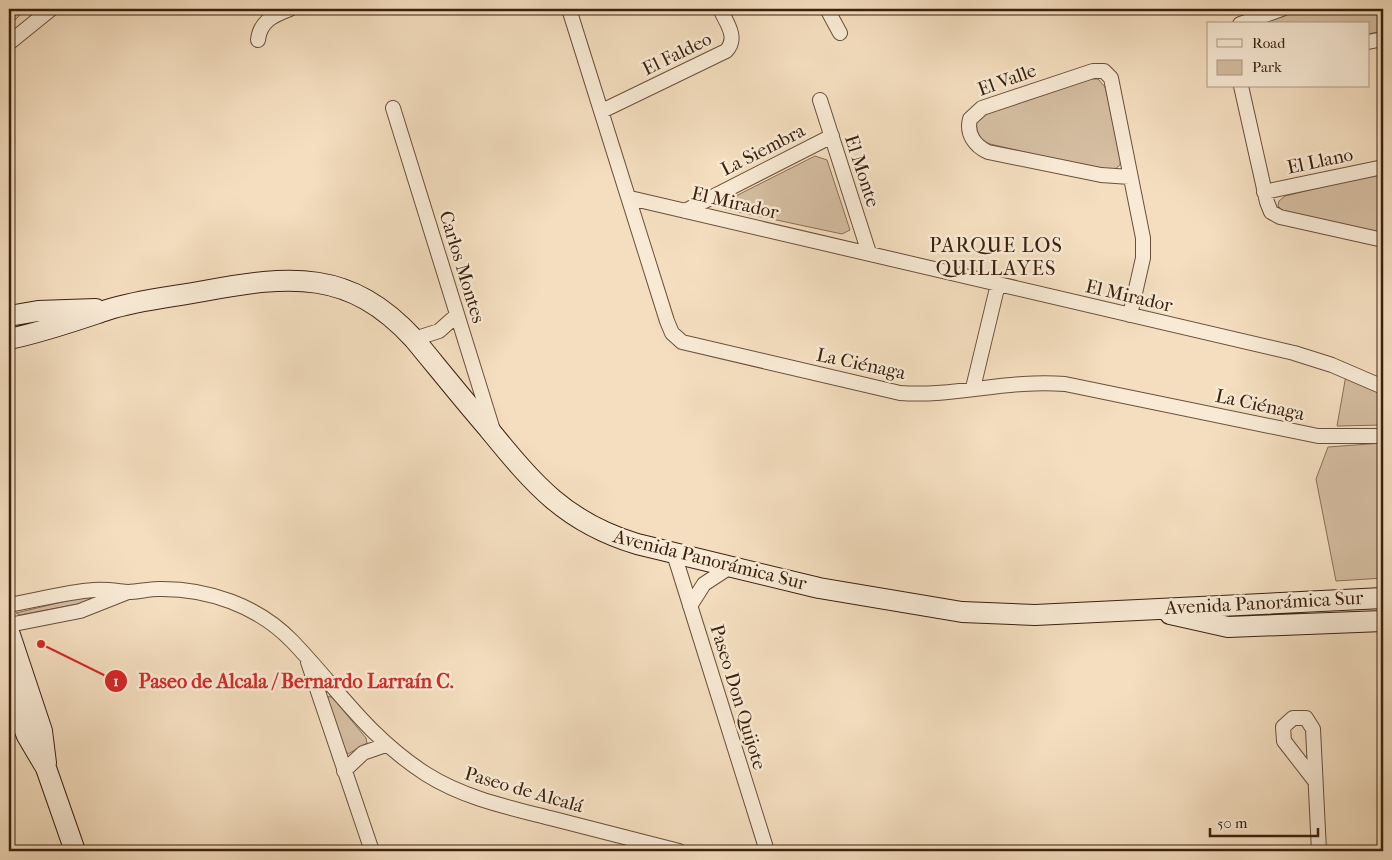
<svg xmlns="http://www.w3.org/2000/svg" width="1392" height="860" viewBox="0 0 1392 860" font-family="'IM FELL French Canon',serif">
<style>
.green{fill:#d5bea1;stroke:#886f58}
.lines{fill:none;stroke-linecap:round;stroke-linejoin:round}
.street-casing{stroke:#69503b;stroke-width:16}
.secondary-casing{stroke:#3b200f;stroke-width:22}
.street{stroke:#f8ead5;stroke-width:14}
.secondary{stroke:#f8ead5;stroke-width:20}
.labels{text-anchor:middle;dominant-baseline:central;stroke-width:5;stroke-linejoin:round;paint-order:stroke}
.street-label{font-size:19px;fill:#3b200f;stroke:#f8ead5}
.neighbourhood-label{font-size:20px;letter-spacing:1px;fill:#3b200f;stroke:#f8ead5}
.leader{fill:none;stroke:#d62828;stroke-width:2}
.callout-dot{fill:#d62828;stroke:#f8ead5;stroke-width:2}
.mark-label{font-size:15px;text-anchor:middle;font-weight:bold;fill:#fff}
.callout-label{font-size:20px;text-anchor:middle;font-weight:bold;fill:#d62828;stroke:#f8ead5;stroke-width:5;stroke-linejoin:round;paint-order:stroke}
</style>
<rect width="100%" height="100%" fill="#f4debf"/>
<filter id="stains"><feTurbulence type="fractalNoise" baseFrequency=".004" numOctaves="4"/><feColorMatrix values="0 0 0 0 .2 0 0 0 0 .09 0 0 0 0 .02 0 0 0 .5 -.17"/></filter>
<radialGradient id="worn" r=".72"><stop offset=".6" stop-color="#630" stop-opacity="0"/><stop offset="1" stop-color="#630" stop-opacity=".3"/></radialGradient>
<path class="green" d="M 9,9 L 26,9 L 9,26 Z
M 1305,9 L 1383,9 L 1383,31 L 1368,34 L 1368,24 L 1259,24 Z
M 1091,79 L 1098,79 L 1105,87 L 1121,153 L 1120,165 L 1114,170 L 1102,170 L 990,144 C 980,140 975,132 977,121 L 984,115 Z
M 815,156 L 827,160 L 850,230 L 842,234 L 725,209 L 722,203 Z
M 1383,172 L 1383,233 L 1285,213 L 1278,206 L 1279,201 L 1285,196 Z
M 1346,375 L 1383,395 L 1383,425 L 1337,426 Z
M 1383,443 L 1383,578 L 1336,581 L 1316,479 L 1328,447 Z
M 87,596 L 90,598 L 88,602 L 20,615 L 16,613 Z
M 329,696 L 333,698 L 366,738 L 367,743 L 348,754 L 344,749 L 327,700 Z"/>
<g class="lines">
<g class="street-casing">
<path id="street" d="M 569,9 L 667,321 L 672,333 L 682,342 L 900,393 C 955,397 1010,379 1065,384 L 1318,436 L 1383,436
M 827,9 L 840,33
M 1240,24 L 1282,9
M 258,40 C 260,21 274,15 290,9
M 1368,42 L 1383,39
M 9,43 L 51,9
M 1241,86 L 1267,202 L 1271,212 L 1280,217 L 1383,240
M 820,100 L 869,253
M 393,108 L 493,430
M 602,111 L 726,51 C 739,38 726,22 720,9
M 1264,192 L 1383,167
M 630,198 L 1294,353 L 1332,365 L 1383,387
M 685,211 L 832,136
M 1130,315 L 1143,258 L 1143,238 L 1111,78 L 1104,71 L 1093,71 L 982,108 L 970,119 C 966,134 975,146 988,152 L 1101,175 L 1130,177
M 414,339 L 439,331 L 457,315
M 973,388 L 998,284
M 674,554 L 767,851
M 9,605 C 37,600 66,592 94,590 C 106,589 117,591 128,592 C 138,592 148,589 158,589 C 208,588 258,606 292,641 C 339,690 367,736 426,774 C 464,798 507,807 550,818 C 593,829 636,840 679,851
M 690,606 L 704,584 L 730,567
M 9,625 L 80,611 L 128,592
M 308,662 L 372,851
M 344,771 L 363,753 L 386,745
M 1315,781 L 1284,741 L 1283,727 L 1293,718 L 1306,718 L 1313,729 L 1319,851"/>
</g>
<g class="secondary-casing">
<path id="secondary" d="M 9,316 L 38,311 L 96,309
M 9,339 C 43,332 74,321 107,310 C 138,300 173,297 204,291 C 290,275 350,269 414,339 C 438,368 462,398 487,427 C 533,483 564,522 637,544 L 819,588 L 962,612 L 1035,615 L 1383,598
M 1170,614 L 1228,627 L 1383,621
M 9,632 L 42,731 L 46,763
M 9,689 L 27,736 L 46,768 L 75,851"/>
</g>
<use href="#street" class="street"/>
<use href="#secondary" class="secondary"/>
</g>
<g class="labels">
<g class="street-label">
<text transform="translate(677 54) rotate(-26)">El Faldeo</text>
<text transform="translate(1007 80) rotate(-20)">El Valle</text>
<text transform="translate(763 150) rotate(-27)">La Siembra</text>
<text transform="translate(1320 161) rotate(-12)">El Llano</text>
<text transform="translate(862 171) rotate(72)">El Monte</text>
<text transform="translate(735 203) rotate(13)">El Mirador</text>
<text transform="translate(462 267) rotate(73)">Carlos Montes</text>
<text transform="translate(1129 296) rotate(13)">El Mirador</text>
<text transform="translate(861 364) rotate(12)">La Ciénaga</text>
<text transform="translate(1260 405) rotate(12)">La Ciénaga</text>
<text transform="translate(710 560) rotate(14)">Avenida Panorámica Sur</text>
<text transform="translate(1264 603) rotate(-3)">Avenida Panorámica Sur</text>
<text transform="translate(738 697) rotate(73)">Paseo Don Quijote</text>
<text transform="translate(524 790) rotate(16)">Paseo de Alcalá</text>
</g>
<g class="neighbourhood-label">
<text x="996" y="245">PARQUE LOS<tspan x="996" dy="23">QUILLAYES</tspan></text>
</g>
</g>
<path class="leader" d="M41 644L116 681"/>
<g class="callout-dot">
<circle cx="41" cy="644" r="5"/>
<circle cx="116" cy="681" r="12"/>
</g>
<g class="mark-label">
<text x="116" y="686">1</text>
</g>
<g class="callout-label">
<text x="296" y="688">Paseo de Alcala / Bernardo Larraín C.</text>
</g>
<rect width="1392" height="860" fill="none" stroke="#f4debf" stroke-width="30"/>
<rect x="10" y="10" width="1372" height="840" fill="none" stroke="#3b200f" stroke-width="2.5"/>
<rect x="15" y="15" width="1362" height="830" fill="none" stroke="#3b200f"/>
<rect x="1207" y="22" width="162" height="65" fill="#f8ead5" stroke="#ac9986"/>
<rect x="1217" y="39" width="25" height="8" fill="#f8ead5" stroke="#ac9986"/>
<text x="1252" y="48" font-size="15" fill="#3b200f">Road</text>
<rect x="1217" y="60" width="25" height="15" fill="#d5bea1" stroke="#ac9986"/>
<text x="1252" y="72" font-size="15" fill="#3b200f">Park</text>
<path d="M1210 828v8h108v-8" fill="none" stroke="#3b200f" stroke-width="2.5"/>
<text x="1217" y="828" font-size="15" fill="#3b200f" stroke="#f8ead5" stroke-width="4" paint-order="stroke">50 m</text>
<rect width="100%" height="100%" filter="url(#stains)"/>
<rect width="100%" height="100%" fill="url(#worn)"/>
</svg>
